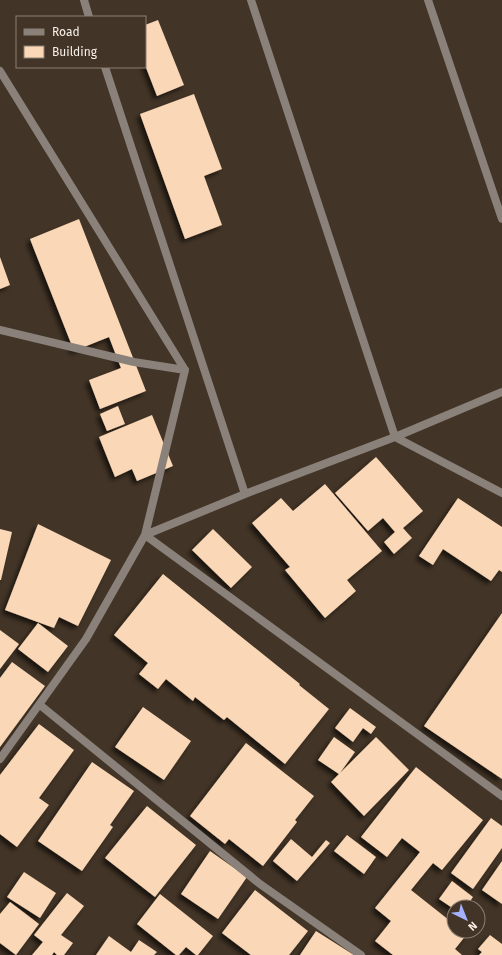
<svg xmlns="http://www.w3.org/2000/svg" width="502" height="955" viewBox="0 0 502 955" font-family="'Fira Sans',sans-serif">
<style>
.building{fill:#fad7b6;filter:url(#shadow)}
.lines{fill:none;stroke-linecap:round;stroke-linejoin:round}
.minor{stroke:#89817a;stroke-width:8}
</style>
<defs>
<filter id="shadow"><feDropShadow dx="-3.5" dy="3.5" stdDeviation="2" flood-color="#0009"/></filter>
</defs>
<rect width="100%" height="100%" fill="#423426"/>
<path class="building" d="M 158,20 L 184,85 L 157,96 L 145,65 L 145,25 Z
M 194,94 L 222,169 L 204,176 L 222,225 L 185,239 L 140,114 Z
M 79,219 L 146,391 L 100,409 L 89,380 L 121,368 L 109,337 L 74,351 L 30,239 Z
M 0,257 L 10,285 L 0,289 Z
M 118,406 L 125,424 L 107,431 L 100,414 Z
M 152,415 L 173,466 L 137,481 L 132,469 L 115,477 L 99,437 Z
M 376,457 L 423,511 L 403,528 L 412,538 L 394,554 L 384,542 L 395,532 L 383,518 L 368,531 L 335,493 Z
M 325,484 L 382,551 L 347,580 L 356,591 L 325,618 L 285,570 L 290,567 L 252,523 L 281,498 L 293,511 Z
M 458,498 L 502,527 L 502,572 L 499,570 L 491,581 L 443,549 L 433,565 L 419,556 Z
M 38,524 L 111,560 L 78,626 L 59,617 L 54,628 L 5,610 Z
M 0,529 L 12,532 L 1,580 L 0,580 Z
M 213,529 L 252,567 L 231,588 L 192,550 Z
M 163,574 L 300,684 L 299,685 L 329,709 L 285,764 L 227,717 L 224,720 L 195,697 L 193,701 L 166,679 L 158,689 L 139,674 L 148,663 L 114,635 Z
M 502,613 L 502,779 L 424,726 Z
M 38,623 L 68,646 L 48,672 L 18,649 Z
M 0,630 L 19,644 L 0,669 Z
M 12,662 L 45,686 L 0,747 L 0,678 Z
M 143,707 L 191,741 L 164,780 L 115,747 Z
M 350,708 L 376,727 L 371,734 L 363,728 L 353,742 L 335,728 Z
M 39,724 L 74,750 L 39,798 L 49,805 L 17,847 L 0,834 L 0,775 Z
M 334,737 L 355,752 L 340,773 L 376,737 L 409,770 L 364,816 L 331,782 L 339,774 L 318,760 Z
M 246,743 L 314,796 L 295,820 L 297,822 L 263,866 L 229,839 L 225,844 L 190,816 Z
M 92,762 L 134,791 L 110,825 L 113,827 L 82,871 L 38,841 Z
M 416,767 L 483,820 L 442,870 L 433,863 L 411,890 L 454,924 L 454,931 L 463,931 L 467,934 L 455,949 L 462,955 L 393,955 L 375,941 L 391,921 L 375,908 L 420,852 L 402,838 L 387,857 L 361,837 Z
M 147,806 L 196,845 L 155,897 L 105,858 Z
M 491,818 L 502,826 L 502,848 L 473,889 L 451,873 Z
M 347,835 L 376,857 L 364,874 L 334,851 Z
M 291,839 L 312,857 L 326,840 L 330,843 L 297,881 L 273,861 Z
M 210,851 L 247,877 L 218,919 L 181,894 Z
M 502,861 L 502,904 L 482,890 Z
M 24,872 L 56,893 L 40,918 L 7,897 Z
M 452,881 L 473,897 L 466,907 L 454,907 L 454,909 L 439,899 Z
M 255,890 L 308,931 L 289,955 L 251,955 L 222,933 Z
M 67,893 L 84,906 L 61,935 L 73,943 L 64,955 L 57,955 L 54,952 L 52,955 L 32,955 L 43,942 L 34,935 Z
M 160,894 L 213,936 L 198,955 L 196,955 L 186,947 L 179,955 L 176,955 L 137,924 Z
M 10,902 L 39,924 L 16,955 L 0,943 L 0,914 Z
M 316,931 L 354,955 L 300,955 Z
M 490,935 L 502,944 L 502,955 L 479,955 L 482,952 L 478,949 Z
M 109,936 L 131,952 L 139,940 L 157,952 L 154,955 L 96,955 Z"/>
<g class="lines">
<path class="minor" d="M 84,0 L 89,17
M 251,0 L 395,437 L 502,493
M 428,0 L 502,219
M 105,67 L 245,494
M 0,71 L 185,370 L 145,535 L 245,494 L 395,437 L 502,392
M 0,330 L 134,362 L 185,370
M 40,705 L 260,884 L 361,955
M 0,759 L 86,639 L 145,535 L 502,796"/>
</g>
<rect x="16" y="16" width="130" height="52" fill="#423426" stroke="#8b7f73"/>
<rect x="24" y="29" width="20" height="6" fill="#89817a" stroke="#8b7f73"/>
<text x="52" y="36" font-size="12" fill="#f9f0e7">Road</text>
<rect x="24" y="46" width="20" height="12" fill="#fad7b6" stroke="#8b7f73"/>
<text x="52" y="56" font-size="12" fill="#f9f0e7">Building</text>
<g transform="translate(466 919) rotate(137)"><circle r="19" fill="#423426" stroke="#8b7f73"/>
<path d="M0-3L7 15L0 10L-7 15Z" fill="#a5b1fc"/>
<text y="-6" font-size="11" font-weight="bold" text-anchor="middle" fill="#f9f0e7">N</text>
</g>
</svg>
